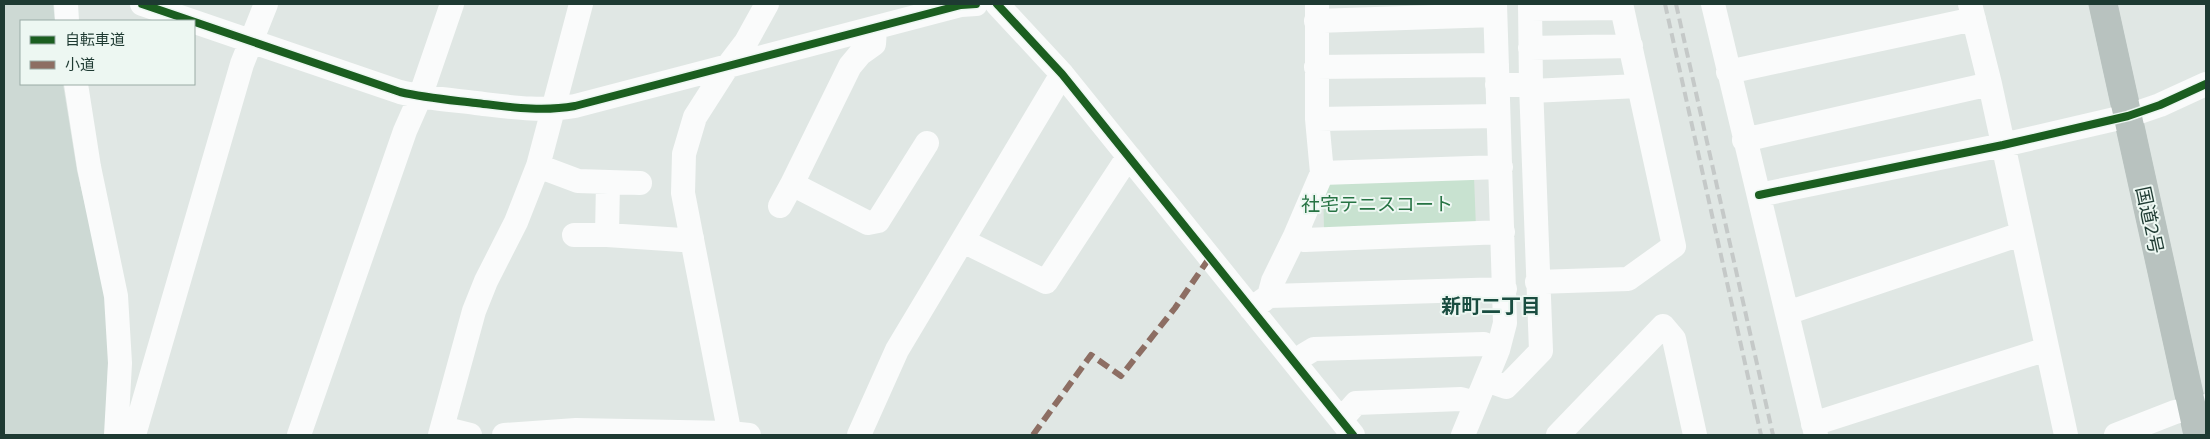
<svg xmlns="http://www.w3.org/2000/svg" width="2210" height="439" viewBox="0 0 2210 439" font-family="Mulish,'Noto Sans JP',sans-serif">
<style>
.built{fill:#cdd9d4}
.green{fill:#c8e2d0}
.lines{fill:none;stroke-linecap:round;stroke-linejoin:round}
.highway-casing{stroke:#bac4c1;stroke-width:29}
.minor{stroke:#fafbfb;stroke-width:24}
.highway{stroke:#b8c2bf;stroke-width:28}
.rail{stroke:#c5c9c8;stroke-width:4;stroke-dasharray:10 5;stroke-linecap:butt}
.quiet{stroke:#8d6e63;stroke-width:6;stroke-dasharray:12 6;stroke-linecap:butt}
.cycleway-casing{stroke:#edf7f2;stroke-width:11}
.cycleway{stroke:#1b5e20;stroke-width:8}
.labels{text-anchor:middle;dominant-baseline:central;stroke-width:4;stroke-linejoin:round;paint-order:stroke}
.park-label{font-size:19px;fill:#267343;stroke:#edf7f2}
.street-label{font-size:19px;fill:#1e3a32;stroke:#edf7f2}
.neighbourhood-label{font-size:20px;font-weight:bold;fill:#194d40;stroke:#edf7f2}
</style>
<rect width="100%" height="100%" fill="#e0e7e4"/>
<path class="built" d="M 4,4 L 53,4 L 55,21 L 21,21 L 21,84 L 63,84 L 77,171 L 104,284 L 109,344 L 105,435 L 4,435 Z"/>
<path class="green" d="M 1474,176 L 1476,228 L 1324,231 L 1323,179 Z"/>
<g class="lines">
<g class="highway-casing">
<path id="highway" d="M 2103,4 L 2198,435"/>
</g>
<path class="minor" d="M 66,4 L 67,21
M 142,4 L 400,92 C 425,98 451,100 476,103 C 510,107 541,112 575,106 L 961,5 L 976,4
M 997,4 L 1062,74 L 1353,435
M 1530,4 L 1531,85
M 1713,4 L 1816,435
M 1970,4 L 1990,84 L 2066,435
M 1530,9 L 1622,8 L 1674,246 L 1628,279 L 1537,282
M 1316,21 L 1495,15
M 1530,48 L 1631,46
M 1316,67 L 1497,65
M 1728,72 L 1974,19
M 76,84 L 89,167 L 116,296 L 120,363 L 116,435
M 1531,91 L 1639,86
M 1317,119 L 1498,116
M 1744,140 L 1990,84
M 538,166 L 578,181 L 640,183
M 1322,173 L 1501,167
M 792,184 L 850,66 L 860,54 L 874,44 L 875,29
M 1759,195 L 2003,145 L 2128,116 L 2160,105 L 2206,84
M 780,206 L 792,184 L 868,223 L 878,221 L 927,143
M 574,235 L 607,235 L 608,182
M 607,235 L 682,240 L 692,238
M 1295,236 L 1305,240 L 1503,232
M 963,241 L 1046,282 L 1124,163 L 1130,158
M 1269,296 L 1505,289
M 1251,309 L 1269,296 L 1273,281 L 1295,236 L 1322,173 L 1317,119 L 1317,4
M 1787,313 L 2021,234
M 1304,355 L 1314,349 L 1484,344 L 1498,350
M 1486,380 L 1506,387 L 1541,351 L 1531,85 L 1497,85
M 1348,412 L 1356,403 L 1461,399 L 1476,403
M 1813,424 L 2047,349
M 442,428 L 470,435
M 134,435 L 242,64 L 266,4
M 299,435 L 405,131 L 420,97 L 452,4
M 440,435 L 474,311 L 486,281 L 516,222 L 538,166 L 581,4
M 504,435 L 576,430 L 730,433 L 749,435
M 730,435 L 683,193 L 684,154 L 695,117 L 727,67 L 746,42 L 767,4
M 859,435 L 897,350 L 1062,74
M 1463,435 L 1498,350 L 1505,323 L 1495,4
M 1558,435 L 1663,326 L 1674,339 L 1695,435
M 2116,435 L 2175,412 L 2206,406"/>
<use href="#highway" class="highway"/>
<path class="rail" d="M 1665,4 L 1761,435
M 1676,4 L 1773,435"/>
<path class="quiet" d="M 1033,435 L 1091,355 L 1121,376 L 1175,308 L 1210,257"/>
<g class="cycleway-casing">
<path id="cycleway" d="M 142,4 L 400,92 C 425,98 451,100 476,103 C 510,107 541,112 575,106 L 961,5 L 976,4
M 997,4 L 1062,74 L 1353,435
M 1759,195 L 2003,145 L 2128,116 L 2160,105 L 2206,84"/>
</g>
<use href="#cycleway" class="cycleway"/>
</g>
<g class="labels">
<g class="park-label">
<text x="1377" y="204">社宅テニスコート</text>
</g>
<g class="street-label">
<text transform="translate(2150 220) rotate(78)">国道2号</text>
</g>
<g class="neighbourhood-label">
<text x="1491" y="305">新町二丁目</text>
</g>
</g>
<rect width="2210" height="439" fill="none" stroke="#1e3a32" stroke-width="10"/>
<rect x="20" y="20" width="175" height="65" fill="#edf7f2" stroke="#9aaba5"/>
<rect x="30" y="36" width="25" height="8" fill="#1b5e20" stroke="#9aaba5"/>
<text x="65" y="45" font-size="15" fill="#1e3a32">自転車道</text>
<rect x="30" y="61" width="25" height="8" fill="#8d6e63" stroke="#9aaba5"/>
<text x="65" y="70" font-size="15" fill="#1e3a32">小道</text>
</svg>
